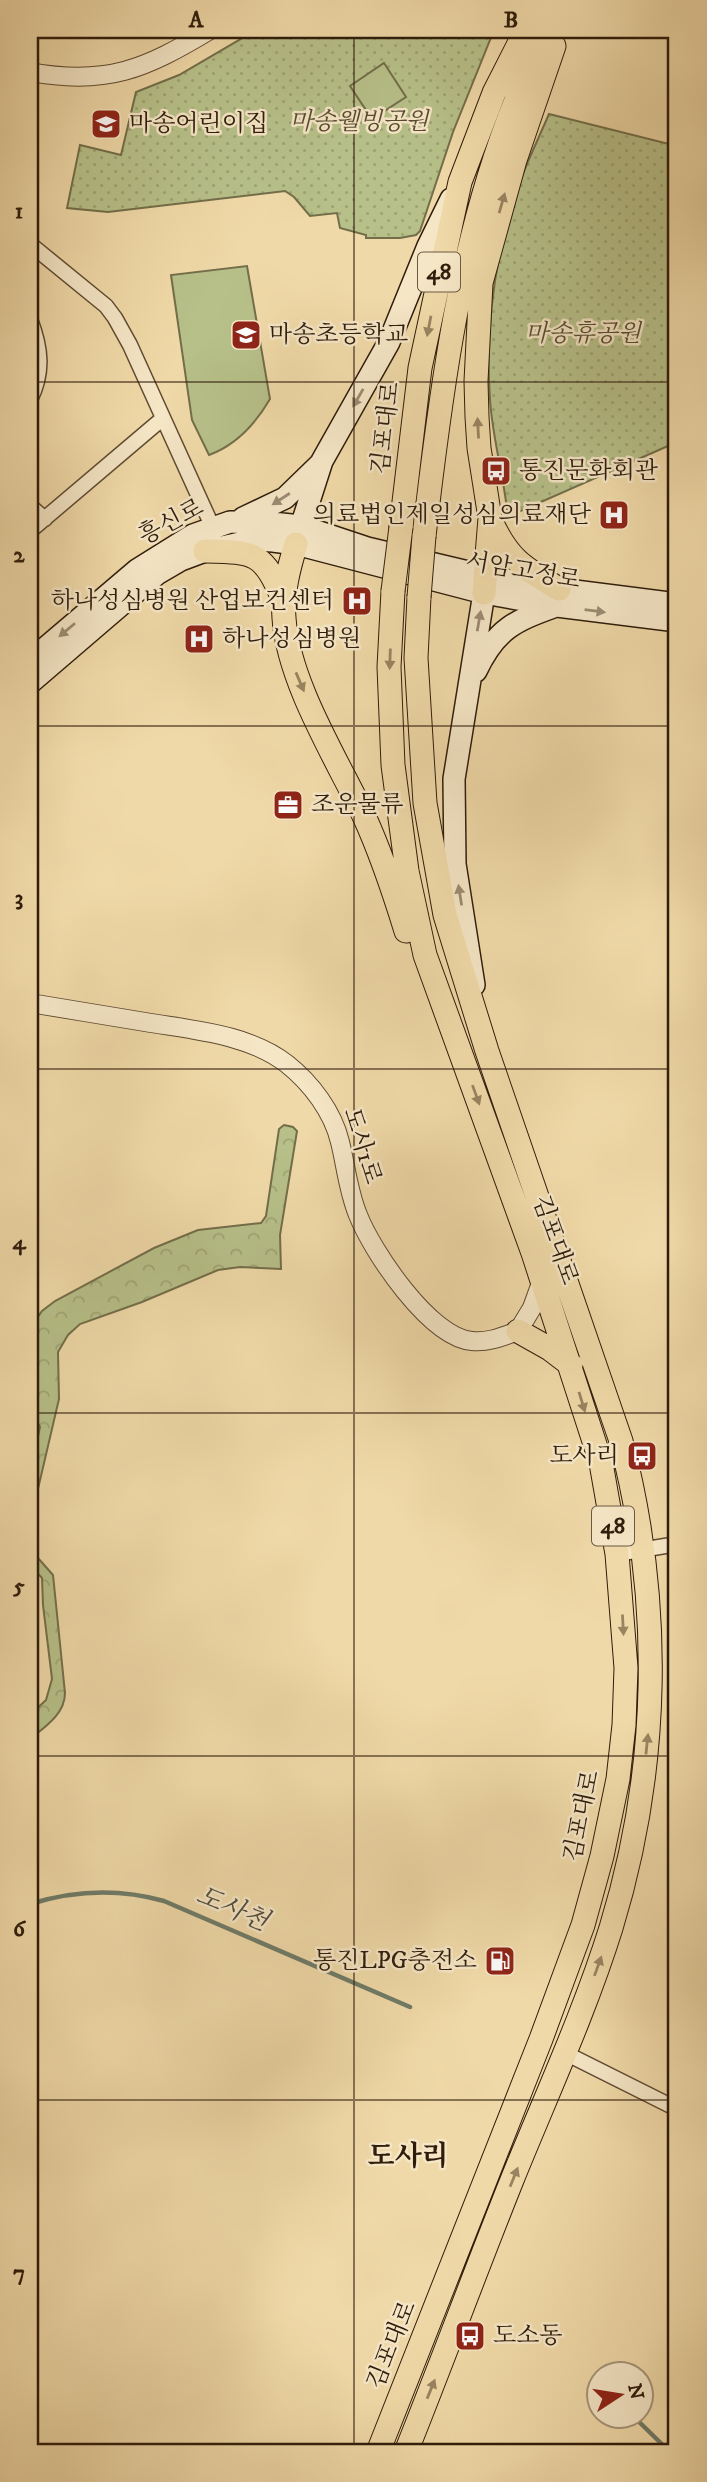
<svg xmlns="http://www.w3.org/2000/svg" width="707" height="2482" viewBox="0 0 707 2482" font-family="'IM FELL DW Pica','Noto Serif KR',serif">
<style>
.green{fill:url(#green-dots);stroke:#736e4a;stroke-width:2}
.forest{fill:url(#forest-crowns);stroke:#736e4a;stroke-width:2}
.pitch{fill:#b7c089;stroke:#736e4a;stroke-width:2}
.lines{fill:none;stroke-linecap:round;stroke-linejoin:round}
.stream{stroke:#6f7b68;stroke-width:4.5}
.minor-casing{stroke:#5f4b32;stroke-width:17}
.tertiary-casing{stroke:#5f4b32;stroke-width:20}
.secondary-casing{stroke:#2f1c0b;stroke-width:24}
.primary-casing{stroke:#2f1c0b;stroke-width:25}
.minor{stroke:#f5e6c6;stroke-width:14}
.tertiary{stroke:#f5e6c6;stroke-width:18}
.secondary{stroke:#f5e6c6;stroke-width:21}
.primary{stroke:#f0d9a8;stroke-width:23}
.primary-bridge-casing{stroke:#2f1c0b;stroke-width:25;stroke-linecap:butt}
.primary-bridge{stroke:#f0d9a8;stroke-width:23}
.oneway{fill:#998461}
.oneway2{fill:#9c8b72}
.grid{fill:none;stroke:#2f1c0b;stroke-width:2;stroke-opacity:0.55}
.labels{text-anchor:middle;dominant-baseline:central;stroke-width:5;stroke-linejoin:round;paint-order:stroke}
.shield{fill:#f5e6c6;stroke:#6a5943;stroke-width:2}
.shield-label{font-size:23px;font-weight:bold;fill:#2f1c0b}
.park-label{font-size:24px;font-style:italic;fill:#584d31;stroke:#f5e6c6}
.poi-label{font-size:24px;fill:#2f1c0b;stroke:#f5e6c6;text-anchor:start}
.street-label{font-size:24px;fill:#2f1c0b;stroke:#f5e6c6}
.water-label{font-size:26px;font-style:italic;fill:#4f4b3a;stroke:#f5e6c6}
.quarter-label{font-size:28px;font-weight:bold;fill:#2f1c0b;stroke:#f5e6c6}
.neatline{fill:none;stroke:#2f1c0b;stroke-width:2.5}
.grid-label{font-size:23px;text-anchor:middle;font-weight:bold;fill:#2f1c0b}
</style>
<defs>
<pattern id="green-dots" width="8" height="8" patternUnits="userSpaceOnUse" patternTransform="scale(1.75)"><rect width="8" height="8" fill="#b7c089"/><path d="M2 2h.1M6 6h.1" fill="none" stroke="#9ea475" stroke-width="1.8" stroke-linecap="round"/></pattern>
<pattern id="forest-crowns" width="20" height="18" patternUnits="userSpaceOnUse" patternTransform="scale(1.75)"><rect width="20" height="18" fill="#b7c089"/><path d="M2 6a3 3 0 1 1 6 0M12 15a3 3 0 1 1 6 0" fill="none" stroke="#9ea475"/></pattern>
</defs>
<rect width="100%" height="100%" fill="#f0d9a8"/>
<filter id="stains"><feTurbulence type="fractalNoise" baseFrequency=".00286" numOctaves="4"/><feColorMatrix values="0 0 0 0 .2 0 0 0 0 .09 0 0 0 0 .02 0 0 0 .5 -.17"/></filter>
<radialGradient id="worn" r=".72"><stop offset=".6" stop-color="#630" stop-opacity="0"/><stop offset="1" stop-color="#630" stop-opacity=".3"/></radialGradient>
<path class="green" d="M 256,30 L 494,30 L 453,132 L 420,231 L 416,235 L 400,238 L 366,238 L 366,235 L 340,228 L 337,213 L 310,216 L 294,197 L 285,191 L 108,212 L 67,208 L 80,145 L 121,155 L 136,92 L 179,75 Z
M 549,114 L 677,146 L 677,442 L 516,513 L 507,510 C 503,472 492,436 490,399 C 485,330 494,264 514,198 C 523,170 537,142 549,114 Z"/>
<path class="forest" d="M 284,1125 L 293,1127 L 297,1131 L 280,1235 L 281,1269 L 240,1267 L 218,1270 L 142,1302 L 80,1324 L 68,1335 L 58,1352 L 59,1399 L 30,1523 L 30,1475 L 40,1427 L 30,1410 L 30,1328 L 42,1311 L 55,1301 L 154,1248 L 198,1230 L 261,1223 L 266,1216 L 279,1129 Z
M 30,1549 L 53,1575 L 65,1693 C 65,1714 45,1727 30,1739 L 30,1715 L 46,1700 L 52,1679 L 43,1605 L 42,1578 L 30,1565 Z"/>
<path class="pitch" d="M 384,63 L 406,97 L 372,119 L 350,86 Z
M 247,266 L 270,399 C 256,423 236,445 209,455 L 192,420 L 171,275 Z"/>
<g class="lines">
<path class="stream" d="M 30,1904 C 75,1890 118,1888 164,1901 L 410,2007
M 633,2416 L 670,2452"/>
<g class="minor-casing">
<path id="minor" d="M 30,244 L 106,306 L 115,318 L 130,345 L 213,528
M 30,319 C 41,348 44,372 30,400
M 30,506 L 45,519
M 30,531 L 162,419
M 617,1554 L 677,1544
M 565,2053 L 677,2109"/>
</g>
<g class="tertiary-casing">
<path id="tertiary" d="M 30,72 C 107,86 145,69 210,30
M 30,1003 C 68,1009 107,1016 145,1022 C 192,1030 249,1034 287,1064 C 311,1083 333,1112 340,1142 C 346,1166 348,1191 358,1215 C 372,1251 430,1338 472,1341 C 488,1343 504,1336 518,1331 L 532,1308 L 541,1283"/>
</g>
<g class="secondary-casing">
<path id="secondary" d="M 243,518 L 285,498 L 319,465
M 297,539 L 322,461 L 389,342 L 428,246 L 451,199
M 30,661 L 137,570 L 193,535 L 230,522 L 272,523 L 301,526 L 367,548 L 485,576 L 559,589 L 677,604
M 476,671 C 496,629 514,621 556,606
M 30,683 L 157,574 L 181,560 L 205,551 L 253,540 L 273,541 L 296,544 L 484,593 L 557,606 L 677,621
M 474,985 L 455,864 L 454,779 L 484,593"/>
</g>
<g class="primary-casing">
<path id="primary" d="M 490,519 C 508,559 522,567 559,589
M 401,527 L 420,368 L 460,182 L 494,93 L 526,30
M 424,536 C 441,390 460,239 515,103 C 525,78 538,54 549,30
M 296,544 C 289,567 282,593 284,618 C 288,681 336,758 364,816 C 381,853 394,892 406,931
M 205,551 C 256,552 263,552 284,601
M 484,593 L 490,518 L 479,448 L 477,417 L 476,381 L 481,283 L 515,160 L 554,46
M 518,1331 L 550,1349 L 571,1365
M 378,2452 L 541,2039 L 583,1925 L 602,1856 L 618,1779 L 624,1725 L 626,1668 L 617,1554 L 601,1463 L 533,1253 L 425,955 L 407,871 L 393,765 L 389,667 L 393,591
M 406,2452 C 442,2362 476,2270 512,2180 C 546,2096 584,2014 611,1928 C 660,1768 663,1602 621,1441 L 487,1051 L 445,915 L 425,803 L 416,658 L 419,597"/>
</g>
<use href="#minor" class="minor"/>
<use href="#tertiary" class="tertiary"/>
<use href="#secondary" class="secondary"/>
<use href="#primary" class="primary"/>
<g class="primary-bridge-casing">
<path id="primary-bridge" d="M 393,591 L 401,527
M 419,597 L 424,536"/>
</g>
<use href="#primary-bridge" class="primary-bridge"/>
</g>
<defs><path id="oneway-solid" d="M-6-.8H1V-3.2L6.5 0L1 3.2V.8H-6Z" transform="scale(1.75)"/></defs>
<g class="oneway">
<use href="#oneway-solid" transform="translate(502 203) rotate(-74)"/>
<use href="#oneway-solid" transform="translate(429 326) rotate(101)"/>
<use href="#oneway-solid" transform="translate(478 428) rotate(-93)"/>
<use href="#oneway-solid" transform="translate(390 659) rotate(92)"/>
<use href="#oneway-solid" transform="translate(300 682) rotate(67)"/>
<use href="#oneway-solid" transform="translate(476 1095) rotate(70)"/>
<use href="#oneway-solid" transform="translate(582 1402) rotate(73)"/>
<use href="#oneway-solid" transform="translate(623 1625) rotate(87)"/>
<use href="#oneway-solid" transform="translate(647 1744) rotate(-84)"/>
<use href="#oneway-solid" transform="translate(598 1966) rotate(-70)"/>
<use href="#oneway-solid" transform="translate(514 2177) rotate(-68)"/>
<use href="#oneway-solid" transform="translate(431 2389) rotate(-68)"/>
</g>
<g class="oneway2">
<use href="#oneway-solid" transform="translate(358 398) rotate(120)"/>
<use href="#oneway-solid" transform="translate(281 499) rotate(147)"/>
<use href="#oneway-solid" transform="translate(595 611) rotate(7)"/>
<use href="#oneway-solid" transform="translate(479 621) rotate(-80)"/>
<use href="#oneway-solid" transform="translate(67 630) rotate(140)"/>
<use href="#oneway-solid" transform="translate(460 895) rotate(-99)"/>
</g>
<path class="grid" d="M 354,30 L 354,2452M 30,382 L 677,382M 30,726 L 677,726M 30,1069 L 677,1069M 30,1413 L 677,1413M 30,1756 L 677,1756M 30,2100 L 677,2100"/>
<defs>
<g id="school-square" transform="scale(1.575)"><rect x="-9" y="-9" width="18" height="18" rx="4" fill="#8f2418" stroke="#f5e6c6"/><path d="M0-5L7-2L0 1L-7-2ZM-4 1L0 2.5L4 1V4Q0 6-4 4Z" fill="#fff"/></g>
<g id="bus-square" transform="scale(1.575)"><rect x="-9" y="-9" width="18" height="18" rx="4" fill="#8f2418" stroke="#f5e6c6"/><path d="M-5-6H5V4H4V6H2V4H-2V6H-4V4H-5ZM-3.5-4V0h7V-4ZM-3.5 1.2v1.5H-2V1.2ZM2 1.2v1.5H3.5V1.2Z" fill="#fff"/></g>
<g id="hospital-square" transform="scale(1.575)"><rect x="-9" y="-9" width="18" height="18" rx="4" fill="#8f2418" stroke="#f5e6c6"/><path d="M-5-5h3v3.5h4V-5h3V5h-3V1.5h-4V5h-3Z" fill="#fff"/></g>
<g id="office-square" transform="scale(1.575)"><rect x="-9" y="-9" width="18" height="18" rx="4" fill="#8f2418" stroke="#f5e6c6"/><path d="M-6-3h4V-5.5h4V-3h4V5H-6ZM-1-4.5V-3h2v-1.5ZM-6 0V1H6V0Z" fill="#fff"/></g>
<g id="fuel-square" transform="scale(1.575)"><rect x="-9" y="-9" width="18" height="18" rx="4" fill="#8f2418" stroke="#f5e6c6"/><path d="M-5.5-6h7V0h2V4h1.3V-2.5L3-4.5l.8-.8L6-3V5H2.5V1h-1V6h-7ZM-4.2-4.7v3.2H.2V-4.7Z" fill="#fff"/></g>
</defs>
<g fill-rule="evenodd">
<use href="#school-square" x="106" y="124"/>
<use href="#school-square" x="246" y="335"/>
<use href="#bus-square" x="496" y="471"/>
<use href="#hospital-square" x="614" y="515"/>
<use href="#hospital-square" x="357" y="601"/>
<use href="#hospital-square" x="199" y="639"/>
<use href="#office-square" x="288" y="805"/>
<use href="#bus-square" x="642" y="1456"/>
<use href="#fuel-square" x="500" y="1961"/>
<use href="#bus-square" x="470" y="2336"/>
</g>
<g class="labels">
<g class="shield">
<rect x="418" y="252.5" width="42" height="39" rx="5"/>
<rect x="592" y="1506.5" width="42" height="39" rx="5"/>
</g>
<g class="shield-label">
<text x="439" y="272">48</text>
<text x="613" y="1526">48</text>
</g>
<g class="park-label">
<text x="359" y="122">마송웰빙공원</text>
<text x="583" y="334">마송휴공원</text>
</g>
<g class="poi-label">
<text x="129" y="124">마송어린이집</text>
<text x="269" y="335">마송초등학교</text>
<text x="519" y="471">통진문화회관</text>
<text x="591" y="515" text-anchor="end">의료법인제일성심의료재단</text>
<text x="334" y="601" text-anchor="end">하나성심병원 산업보건센터</text>
<text x="222" y="639">하나성심병원</text>
<text x="311" y="805">조운물류</text>
<text x="619" y="1456" text-anchor="end">도사리</text>
<text x="477" y="1961" text-anchor="end">통진LPG충전소</text>
<text x="493" y="2336">도소동</text>
</g>
<g class="street-label">
<text transform="translate(386 428) rotate(-83)">김포대로</text>
<text transform="translate(171 522) rotate(-28)">흥신로</text>
<text transform="translate(523 571) rotate(10)">서암고정로</text>
<text transform="translate(362 1146) rotate(73)">도사1로</text>
<text transform="translate(555 1240) rotate(71)">김포대로</text>
<text transform="translate(582 1816) rotate(-78)">김포대로</text>
<text transform="translate(392 2345) rotate(-68)">김포대로</text>
</g>
<g class="water-label">
<text transform="translate(232 1909) rotate(23)">도사천</text>
</g>
<g class="quarter-label">
<text x="408" y="2156">도사리</text>
</g>
</g>
<rect width="707" height="2482" fill="none" stroke="#f0d9a8" stroke-width="77"/>
<g transform="translate(620 2395) rotate(78)"><circle r="33" fill="#f5e6c6" stroke="#a6957b" stroke-width="2"/>
<path d="M0-5L12 26L0 18L-12 26Z" fill="#8f2418"/>
<text y="-10" font-size="19" font-weight="bold" text-anchor="middle" fill="#2f1c0b">N</text>
</g>
<rect x="38" y="38" width="630" height="2406" class="neatline"/>
<g class="grid-label">
<text x="196" y="27">A</text>
<text x="511" y="27">B</text>
<text x="19" y="218">1</text>
<text x="19" y="562">2</text>
<text x="19" y="905">3</text>
<text x="19" y="1249">4</text>
<text x="19" y="1593">5</text>
<text x="19" y="1936">6</text>
<text x="19" y="2280">7</text>
</g>
<rect width="100%" height="100%" filter="url(#stains)"/>
<rect width="100%" height="100%" fill="url(#worn)"/>
</svg>
